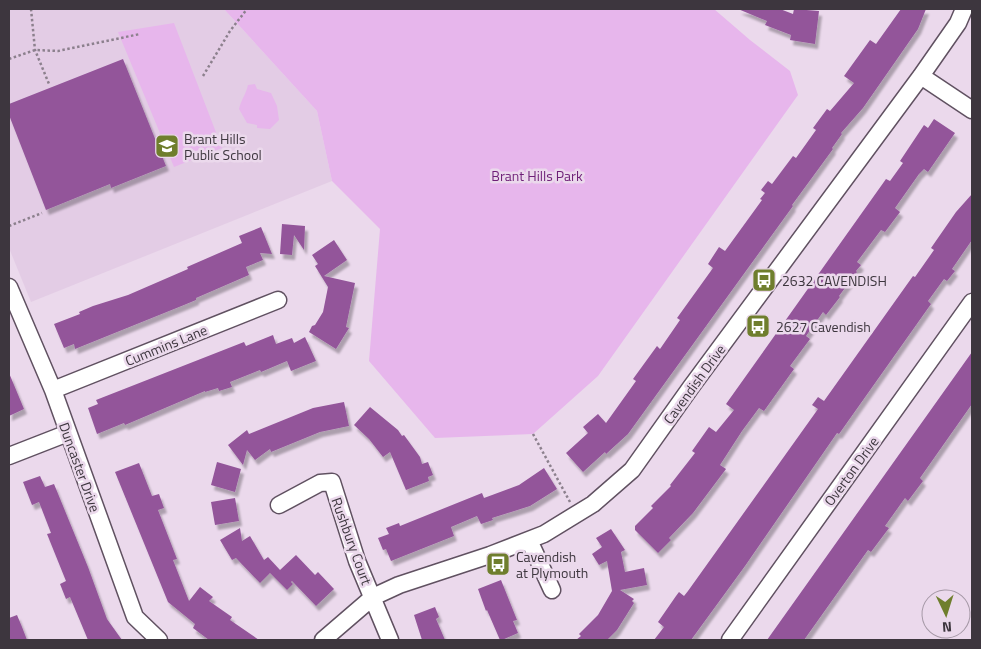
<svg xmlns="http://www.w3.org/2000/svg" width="981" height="649" viewBox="0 0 981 649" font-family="'Titillium Web',sans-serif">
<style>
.built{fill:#e3cce5}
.green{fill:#e7b6ec}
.building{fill:#93559a;filter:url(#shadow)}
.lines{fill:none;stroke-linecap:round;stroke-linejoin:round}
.minor-casing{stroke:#605161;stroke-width:19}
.path{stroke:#8c808d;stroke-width:2.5;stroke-dasharray:2.5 2.5;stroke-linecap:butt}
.minor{stroke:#fff;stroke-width:16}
.labels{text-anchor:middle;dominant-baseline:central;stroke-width:5;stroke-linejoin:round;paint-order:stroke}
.poi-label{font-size:14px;fill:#3d363e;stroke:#ebd9ec;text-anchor:start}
.park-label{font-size:14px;fill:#6e1f77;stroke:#ebd9ec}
.street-label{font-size:14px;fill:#3d363e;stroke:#ebd9ec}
</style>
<defs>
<filter id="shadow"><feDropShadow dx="3" dy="5" stdDeviation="1" flood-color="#0004"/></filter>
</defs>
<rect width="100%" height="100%" fill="#ebd9ec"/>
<path class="built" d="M 9,9 L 224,9 L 317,111 L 332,181 L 31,302 L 9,248 Z"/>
<path class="green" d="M 224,9 L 714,9 L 750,40 L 790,71 L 798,95 L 598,376 L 533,434 L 435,438 L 369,361 L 380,229 L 332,181 L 317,111 Z
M 174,23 L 222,148 L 174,167 L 118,32 Z
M 255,84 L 257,89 L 271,93 L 277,106 L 279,120 L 270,129 L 257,128 L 257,125 L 247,123 L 239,109 C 241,100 246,94 248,85 Z"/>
<path class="building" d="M 738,9 L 780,9 L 793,14 L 794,9 L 819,11 L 815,44 L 790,40 L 791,35 L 765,25 L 767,21 Z
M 901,9 L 926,9 L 918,29 L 863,108 L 841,133 L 842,134 L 832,148 L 833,149 L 792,205 L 793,206 L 785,217 L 628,434 L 606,454 L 605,452 L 583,472 L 566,453 L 588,433 L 583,427 L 598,414 L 606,423 L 636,381 L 633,379 L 657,346 L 660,349 L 680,320 L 677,318 L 713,268 L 708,264 L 719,247 L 725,251 L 762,200 L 760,199 L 765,193 L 761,190 L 768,181 L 772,184 L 793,156 L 796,158 L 816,130 L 813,128 L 827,109 L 830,111 L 854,83 L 844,76 L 870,40 L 876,44 Z
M 123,59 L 166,166 L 111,188 L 110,184 L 46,210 L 9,115 L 9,104 Z
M 934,119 L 955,133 L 928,172 L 924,169 L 919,174 L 895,208 L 900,212 L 885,232 L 881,230 L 857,262 L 861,265 L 856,271 L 857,272 L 839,296 L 840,297 L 826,315 L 823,312 L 806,336 L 810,339 L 790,366 L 794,369 L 764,411 L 759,408 L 742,431 L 720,465 L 726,469 L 693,513 L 669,538 L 671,540 L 658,553 L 635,530 L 635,526 L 653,508 L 651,506 L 671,486 L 670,485 L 695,453 L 692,451 L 709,427 L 716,432 L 734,410 L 726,404 L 886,179 L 890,181 L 903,163 L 900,161 L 924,125 L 928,128 Z
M 972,194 L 972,240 L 952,269 L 955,271 L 947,281 L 944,279 L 928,301 L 931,304 L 839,434 L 837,433 L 745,566 L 691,640 L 654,640 L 664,627 L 658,622 L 676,596 L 679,592 L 684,596 L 688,591 L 818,409 L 812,405 L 818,397 L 824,401 L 913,276 L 915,277 L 934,250 L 931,248 L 956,212 Z
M 282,224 L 305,226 L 304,250 L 294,235 L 292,255 L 280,254 Z
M 261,227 L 272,254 L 260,253 L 263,260 L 246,267 L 249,275 L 196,298 L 196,300 L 184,305 L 75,349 L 74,344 L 64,348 L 54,324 L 80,314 L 79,312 L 93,306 L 128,295 L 188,269 L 187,267 L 242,243 L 239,236 Z
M 334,240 L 347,260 L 324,276 L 355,283 L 346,327 L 349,328 L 336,349 L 309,332 L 312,326 L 315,325 L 323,312 L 328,287 L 315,266 L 318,264 L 312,255 Z
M 273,335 L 276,344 L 292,338 L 294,343 L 305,337 L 316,361 L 291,371 L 287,361 L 261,372 L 260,370 L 230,382 L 232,387 L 219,391 L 218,388 L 205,392 L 205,391 L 125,425 L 124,423 L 97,434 L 88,408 L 98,404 L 96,400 L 244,342 L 246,346 Z
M 972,352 L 972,404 L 920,478 L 923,481 L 908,501 L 905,498 L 885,526 L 889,528 L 871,552 L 868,550 L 804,640 L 767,640 Z
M 9,373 L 24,409 L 9,416 Z
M 344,402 L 349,426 L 320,432 L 271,452 L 270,449 L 255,460 L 247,450 L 243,465 L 228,445 L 247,430 L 249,434 L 313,408 Z
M 370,407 L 398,430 L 402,436 L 404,435 L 420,457 L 422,464 L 428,462 L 433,475 L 428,477 L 429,481 L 406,490 L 390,452 L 383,457 L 369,439 L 354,425 Z
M 217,462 L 241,469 L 235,492 L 211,485 Z
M 139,463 L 152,496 L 159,494 L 164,508 L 158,510 L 177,559 L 173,560 L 189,601 L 200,587 L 213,597 L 209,601 L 232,617 L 230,620 L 259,640 L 209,640 L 193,628 L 195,624 L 168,602 L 115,472 Z
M 544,468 L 557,489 L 530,506 L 492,518 L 493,520 L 481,524 L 477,516 L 451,527 L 454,536 L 391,561 L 386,549 L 383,550 L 378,538 L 389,534 L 386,528 L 399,523 L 400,526 L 482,493 L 484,498 L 519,485 Z
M 40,476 L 45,487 L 54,484 L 88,567 L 107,619 L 122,640 L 88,640 L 70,597 L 66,599 L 60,584 L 66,581 L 47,534 L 51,533 L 39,502 L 32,505 L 23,482 Z
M 235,498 L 239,521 L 215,525 L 211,502 Z
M 240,528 L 242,541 L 250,536 L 264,560 L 268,557 L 280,570 L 296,555 L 315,575 L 318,572 L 334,589 L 316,606 L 292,581 L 291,582 L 293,584 L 287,590 L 270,573 L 260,583 L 236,558 L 232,560 L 220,540 Z
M 611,529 L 625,550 L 621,552 L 625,572 L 644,568 L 647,585 L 620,590 L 634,599 L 632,601 L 634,603 L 617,630 L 607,640 L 576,640 L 581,636 L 579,634 L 598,615 L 612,591 L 607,561 L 599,565 L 592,554 L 602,547 L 596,538 Z
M 501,580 L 517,620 L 513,621 L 518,633 L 502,640 L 500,640 L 487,610 L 486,611 L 478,589 Z
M 435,607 L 439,617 L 436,619 L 445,640 L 422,640 L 414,615 Z
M 17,615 L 22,627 L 27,640 L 9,640 L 9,618 Z"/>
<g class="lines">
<g class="minor-casing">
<path id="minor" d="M 921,76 L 972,110
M 9,287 L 53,390 L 135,617 L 159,640
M 53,390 L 278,300
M 9,456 L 68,433
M 279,505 L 320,483 L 332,482 L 357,561 L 390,640
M 529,540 L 552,590
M 323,640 L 373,597 L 399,585 L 490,555 L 544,534 L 593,504 L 632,470 L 691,387 L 921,76 L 958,23 L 964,9
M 730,640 L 972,302"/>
</g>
<path class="path" d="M 31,9 L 35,50 L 49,84
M 9,59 L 35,50 L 58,51 L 140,34
M 203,76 L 230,31 L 247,9
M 9,226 L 42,213
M 533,434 L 570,502"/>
<use href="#minor" class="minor"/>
</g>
<defs>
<g id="school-square" transform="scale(1.25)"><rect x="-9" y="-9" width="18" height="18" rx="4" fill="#6f7e2d" stroke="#ebd9ec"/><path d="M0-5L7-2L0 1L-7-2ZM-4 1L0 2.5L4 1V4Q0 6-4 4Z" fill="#fff"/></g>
<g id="bus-square" transform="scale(1.25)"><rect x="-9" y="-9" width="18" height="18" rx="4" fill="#6f7e2d" stroke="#ebd9ec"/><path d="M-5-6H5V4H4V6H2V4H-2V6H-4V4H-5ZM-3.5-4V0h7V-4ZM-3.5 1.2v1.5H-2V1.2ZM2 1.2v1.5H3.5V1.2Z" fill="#fff"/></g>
</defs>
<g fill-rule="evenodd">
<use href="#school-square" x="167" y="146"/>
<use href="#bus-square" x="764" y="280"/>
<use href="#bus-square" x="758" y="326"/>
<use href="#bus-square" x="498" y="564"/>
</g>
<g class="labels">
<g class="poi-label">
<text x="184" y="138">Brant Hills<tspan x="184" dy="16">Public School</tspan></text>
<text x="782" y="280">2632 CAVENDISH</text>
<text x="776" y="326">2627 Cavendish</text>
<text x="516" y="556">Cavendish<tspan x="516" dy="16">at Plymouth</tspan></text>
</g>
<g class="park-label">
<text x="537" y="175">Brant Hills Park</text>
</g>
<g class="street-label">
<text transform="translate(166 345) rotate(-22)">Cummins Lane</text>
<text transform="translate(694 384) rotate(-54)">Cavendish Drive</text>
<text transform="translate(80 467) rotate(70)">Duncaster Drive</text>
<text transform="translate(851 471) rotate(-54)">Overton Drive</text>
<text transform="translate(352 541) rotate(70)">Rushbury Court</text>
</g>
</g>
<rect width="981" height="649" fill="none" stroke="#3d363e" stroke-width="20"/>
<g transform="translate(946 614) rotate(176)"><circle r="24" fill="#ebd9ec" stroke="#a598a6"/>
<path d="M0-4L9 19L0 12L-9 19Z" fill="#6f7e2d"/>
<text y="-8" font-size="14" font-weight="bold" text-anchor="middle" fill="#3d363e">N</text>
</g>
</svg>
